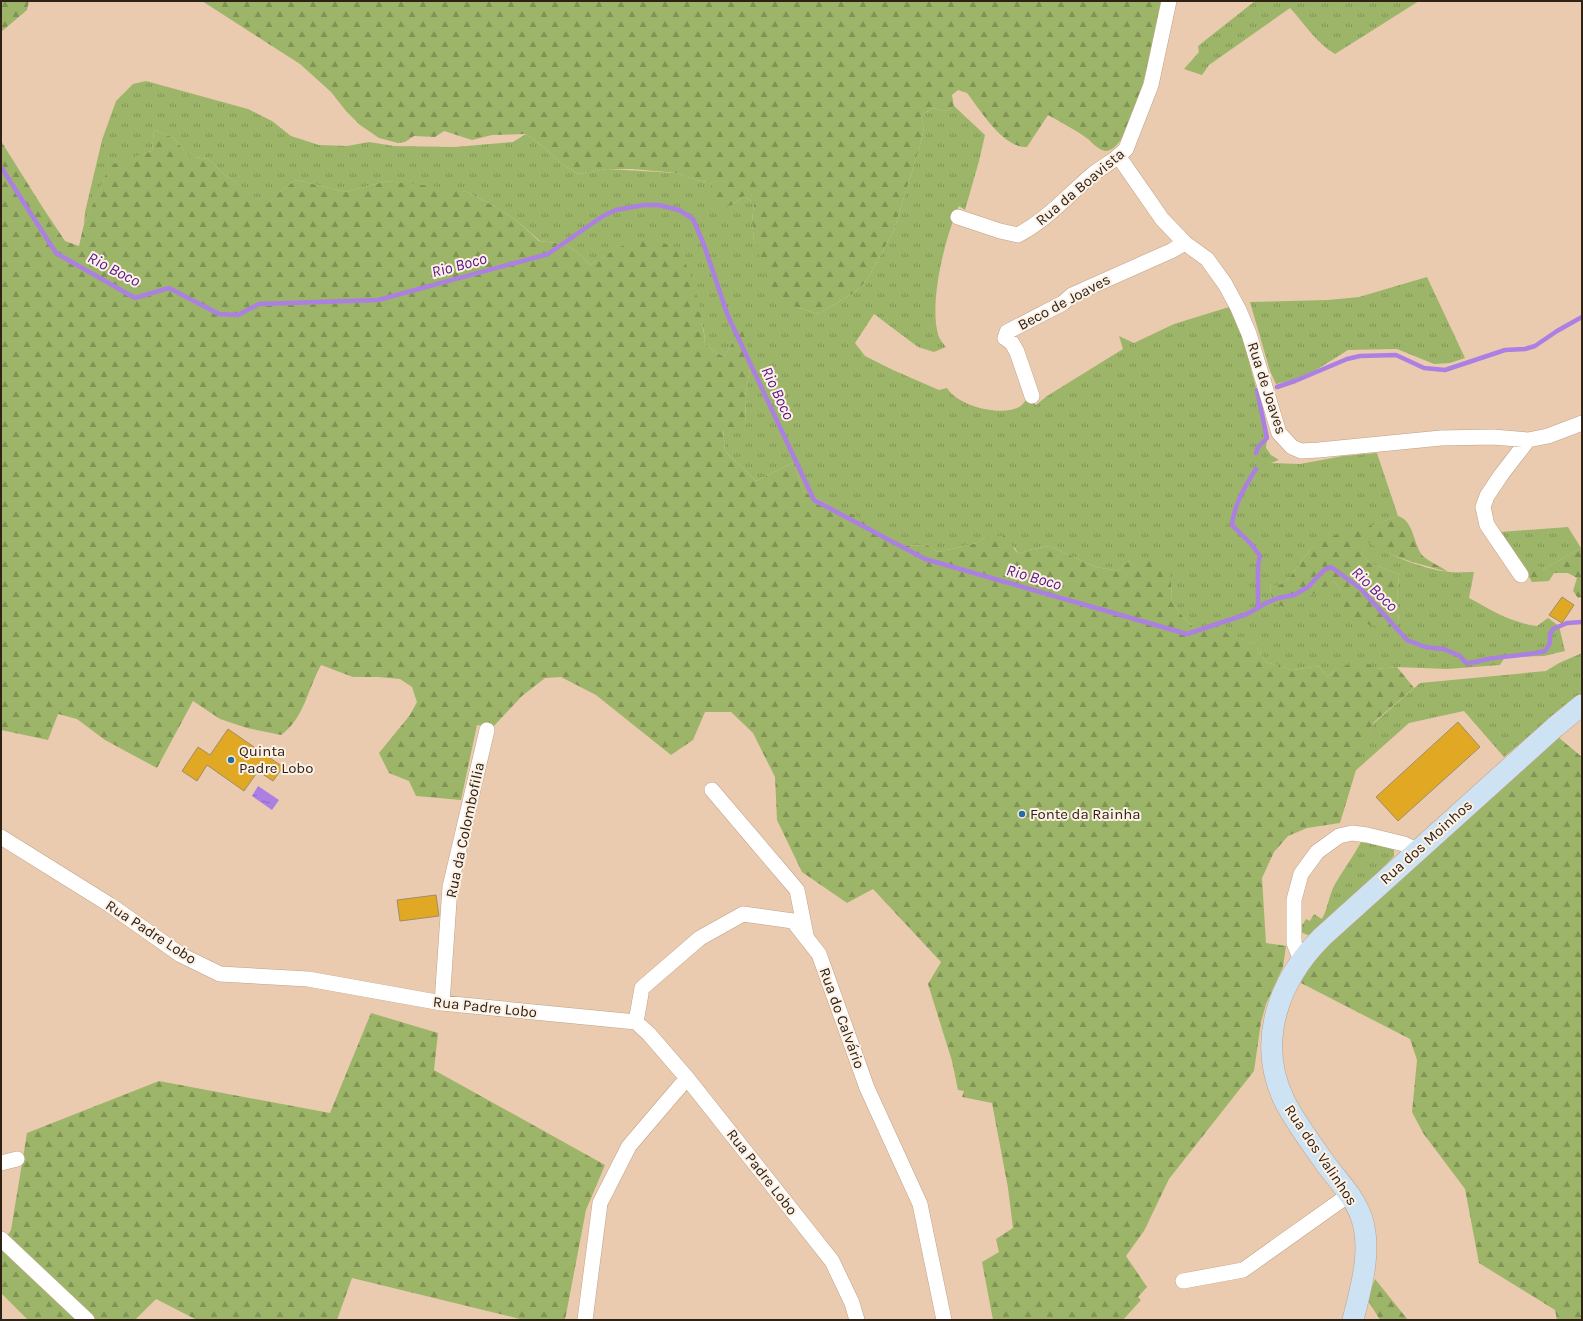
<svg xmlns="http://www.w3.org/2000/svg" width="1583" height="1321" viewBox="0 0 1583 1321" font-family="Karla,sans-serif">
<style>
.grass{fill:url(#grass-tufts)}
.forest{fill:url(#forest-firs)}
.water{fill:url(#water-ripples)}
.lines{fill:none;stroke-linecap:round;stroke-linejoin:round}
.stream{stroke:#ac7fe3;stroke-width:4.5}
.building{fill:#e1a923;stroke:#9e8c6b}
.street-casing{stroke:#c0a287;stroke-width:16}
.secondary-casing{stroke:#c0a287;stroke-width:22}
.street{stroke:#fff;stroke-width:15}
.secondary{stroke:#cde2f2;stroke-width:21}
.poi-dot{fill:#246ea2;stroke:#fdf0e4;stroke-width:1.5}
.labels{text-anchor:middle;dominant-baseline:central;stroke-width:4;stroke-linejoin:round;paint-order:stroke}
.street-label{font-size:15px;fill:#2e2217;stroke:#fdf0e4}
.poi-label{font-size:15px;fill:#2e2217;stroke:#fdf0e4;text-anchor:start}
.water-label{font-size:16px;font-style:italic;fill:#58158e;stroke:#fdf0e4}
</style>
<defs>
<pattern id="grass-tufts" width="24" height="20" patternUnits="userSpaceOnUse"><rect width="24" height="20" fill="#9db569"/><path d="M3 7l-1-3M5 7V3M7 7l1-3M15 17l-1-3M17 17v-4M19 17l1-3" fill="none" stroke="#809355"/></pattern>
<pattern id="forest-firs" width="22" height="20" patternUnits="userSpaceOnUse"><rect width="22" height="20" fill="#9db569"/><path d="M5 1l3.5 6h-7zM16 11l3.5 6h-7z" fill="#809355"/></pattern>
<pattern id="water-ripples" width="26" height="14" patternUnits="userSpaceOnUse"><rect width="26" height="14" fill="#ac7fe3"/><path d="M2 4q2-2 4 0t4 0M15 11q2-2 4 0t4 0" fill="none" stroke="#8c68b7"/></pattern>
</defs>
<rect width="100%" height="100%" fill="#eacbaf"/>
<path class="grass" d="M 1255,1 L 1419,1 L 1335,54 C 1316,43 1304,23 1290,8 L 1209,65 L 1202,75 L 1184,69 L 1199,52 L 1198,46 Z
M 146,81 L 248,109 L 272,121 L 291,136 L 319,145 L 347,146 L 369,142 L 394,146 L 455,147 L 513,142 L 526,134 L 546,149 L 562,164 L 579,174 L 607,169 L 677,173 L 697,180 L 712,183 L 732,205 L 744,196 L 754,203 L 752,221 L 754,241 L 763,263 L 796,307 L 818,314 L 855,292 L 867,280 L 894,230 L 921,142 L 924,127 L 921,116 L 932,108 L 946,111 L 954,106 L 985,135 L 979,161 L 965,210 L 959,206 C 945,237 929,302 938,334 C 939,339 943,343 946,347 L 934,352 L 918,347 L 874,314 L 855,343 L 865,356 L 893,370 L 939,390 L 947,388 C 958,406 1000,417 1019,407 C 1022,406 1025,401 1027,398 L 1036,405 L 1047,396 L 1123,349 L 1119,336 L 1134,343 L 1174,324 L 1229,307 L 1238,321 L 1255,384 L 1267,438 L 1266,448 L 1271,455 L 1279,460 L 1271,463 L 1300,464 L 1343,456 L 1377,453 L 1398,516 L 1310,550 L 1289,578 L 1279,587 L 1270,584 L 1272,602 L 1321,588 L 1334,581 L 1341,590 L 1399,624 L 1397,601 L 1399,574 L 1369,563 L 1362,552 L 1368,541 C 1390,556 1423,569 1449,572 C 1457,573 1466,572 1474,572 L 1469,598 C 1493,611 1509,622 1537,626 L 1548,618 L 1559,626 L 1565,651 L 1544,656 L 1505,657 L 1500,665 L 1447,669 L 1397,667 L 1376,669 L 1337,669 L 1327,677 L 1319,666 L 1293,670 L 1266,662 L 1255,644 L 1226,634 L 1200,634 L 1184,618 L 1172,602 L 1171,581 L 1130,560 L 1118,571 L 1096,567 L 1049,546 L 1033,549 L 1018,554 L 1015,548 L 987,536 L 977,543 L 938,552 L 927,545 L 891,546 L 827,504 L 803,491 L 798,475 L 792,463 L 756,481 L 725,451 L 723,428 L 746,424 L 745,397 L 751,363 L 731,345 L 724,357 L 705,345 L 704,331 L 694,287 L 618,249 L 590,265 L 581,255 L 565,244 L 540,241 L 517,221 L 494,206 L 467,192 L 387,181 L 346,192 L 296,180 L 282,190 L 266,206 L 223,173 L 208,159 L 188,156 L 174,138 L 154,130 L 152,151 L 110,166 L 84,224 L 85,212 L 102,140 L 116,101 L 133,84 Z
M 1427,277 L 1465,358 L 1450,363 L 1434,364 L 1397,349 L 1348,350 L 1316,370 L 1293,380 L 1276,384 L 1270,371 L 1250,302 L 1328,300 L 1359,297 Z
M 1568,527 L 1581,548 L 1542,570 L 1526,572 L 1500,532 Z
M 1582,653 L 1582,695 L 1554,715 L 1504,757 L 1464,711 L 1409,723 L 1354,772 L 1365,737 L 1374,723 L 1420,683 L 1546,671 L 1559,663 Z
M 1361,842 L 1392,848 L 1394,850 L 1394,856 L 1366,885 L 1338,908 L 1312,933 L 1308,935 L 1300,932 L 1298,921 L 1303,924 L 1306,919 L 1310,921 L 1314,914 L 1322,919 C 1328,908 1329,895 1335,884 C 1343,870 1353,857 1361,842 Z"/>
<path class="forest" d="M 1,1 L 29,1 L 27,10 L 1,32 Z
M 202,1 L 1161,1 C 1156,25 1135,153 1105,151 C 1099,150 1092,143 1088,139 C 1076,130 1062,123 1048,115 L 1027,147 C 1003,148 981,111 967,93 L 958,90 L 952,95 L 954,106 L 946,111 L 932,108 L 921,116 L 924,127 L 921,142 L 894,230 L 867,280 L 855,292 L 818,314 L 796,307 L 770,288 L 754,241 L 752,221 L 754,203 L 744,196 L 732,205 L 717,209 L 708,198 L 712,183 L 697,180 L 677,173 L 632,169 L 607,169 L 579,174 L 562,164 L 546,149 L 526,134 L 492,135 L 472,140 L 444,131 L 435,137 L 414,136 L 405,142 L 398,143 L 379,138 L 360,125 L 346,111 L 331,92 L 300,64 Z
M 154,130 L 174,138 L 188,156 L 208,159 L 223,173 L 266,205 L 282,190 L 296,180 L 346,192 L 387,181 L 448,188 L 467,192 L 494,206 L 517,221 L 539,241 L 565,244 L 581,255 L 590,265 C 604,257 621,244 637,241 C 650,239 664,241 675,249 C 693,264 704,322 705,345 L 724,357 L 731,345 L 743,330 L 751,363 L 745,397 L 746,425 L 723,429 L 725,451 L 756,481 L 792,463 L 798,475 L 803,491 L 827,504 L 869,521 L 891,540 L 891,546 L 927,545 L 938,552 L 977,543 L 987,536 L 1005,536 L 1018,554 L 1033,549 L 1049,546 L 1096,567 L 1118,571 L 1130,560 L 1155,557 L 1168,567 L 1171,581 L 1172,602 L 1184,618 L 1200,634 L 1221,618 L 1226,633 L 1255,644 L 1266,662 L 1293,670 L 1319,666 L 1327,677 L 1337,669 L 1362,660 L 1376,669 L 1397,667 L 1414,688 L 1374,722 L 1366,737 L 1340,823 L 1307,828 L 1288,836 L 1274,852 L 1262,878 L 1266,943 L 1286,946 L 1283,967 L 1266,1004 L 1261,1022 L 1254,1071 L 1169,1179 L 1144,1231 L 1126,1256 L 1147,1287 L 1138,1297 L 1141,1300 L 1123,1320 L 993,1320 L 982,1262 L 999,1252 L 996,1239 L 1013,1228 L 1008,1188 L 992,1103 L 962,1097 L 964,1091 L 958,1090 L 952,1061 L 928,984 L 941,962 L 873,889 L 847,903 L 802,872 L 777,820 L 775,777 L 753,733 L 731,712 L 705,712 L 693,740 L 671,755 L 596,695 L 561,677 L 545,678 L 522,696 L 492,728 L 477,725 L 461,800 L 416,796 L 409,781 L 389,773 L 379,753 L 410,715 L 417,702 L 412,687 L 400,679 L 378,677 L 353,677 L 321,665 C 308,688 304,719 281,735 L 247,728 L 220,719 L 193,701 L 157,768 L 105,740 L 77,719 L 58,714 L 48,740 L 1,730 L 1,141 L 43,208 L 65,241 L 79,246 L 84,224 L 110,165 L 152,151 Z
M 1398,516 C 1415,521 1413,547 1424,557 C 1431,563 1441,566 1448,572 L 1412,562 L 1382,551 L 1368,542 L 1362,552 L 1369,563 L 1399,574 L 1397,601 L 1399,624 L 1385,628 L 1366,624 L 1344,613 L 1341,590 L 1334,581 L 1300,602 L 1284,607 L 1272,602 L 1270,584 L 1279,586 L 1289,578 L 1310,550 L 1333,536 L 1374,525 Z
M 1581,548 L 1582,597 L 1578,598 L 1573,591 L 1577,578 L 1568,573 L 1554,573 L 1549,581 L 1532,582 L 1526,572 L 1538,565 L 1542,570 Z
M 1558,737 L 1582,757 L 1582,1320 L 1557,1320 L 1555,1310 L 1479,1263 L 1465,1189 L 1423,1133 L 1412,1112 L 1417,1060 L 1410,1039 L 1299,982 L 1306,959 L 1370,908 L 1412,870 L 1436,845 Z
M 371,1013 L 438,1033 L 434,1070 L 605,1165 L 586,1210 L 565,1320 L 524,1320 L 352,1278 L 337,1320 L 197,1320 L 156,1299 L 135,1320 L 28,1320 L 1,1293 L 1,1245 L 11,1230 L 27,1133 L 159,1081 L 330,1113 Z
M 1375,1279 L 1408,1320 L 1380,1320 L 1367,1299 Z"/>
<path class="water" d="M 258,786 L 279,800 L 272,810 L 252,796 Z"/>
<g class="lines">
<path class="stream" d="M 1,167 L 56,253 L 135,298 L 169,288 L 219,314 L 238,315 L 259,304 L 378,300 L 548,254 L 603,216 L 616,210 L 644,205 L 659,205 L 679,210 L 693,219 L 704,245 L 728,316 L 814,500 L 925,559 L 1187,634 L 1247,614 L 1266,603 L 1278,598 L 1294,595 L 1308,587 L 1324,570 L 1331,567 L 1360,588 L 1407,640 L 1425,647 L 1444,649 L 1460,656 L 1466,663 C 1476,663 1484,659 1494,658 C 1511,656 1528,655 1545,651 L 1550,643 L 1550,634 L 1553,629 L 1567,623 L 1582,622
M 1277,387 L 1295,381 L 1347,359 L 1360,356 L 1396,355 L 1424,368 L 1445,370 L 1505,350 L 1525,349 L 1535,346 L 1557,331 L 1582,317
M 1256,453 L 1258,447 L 1267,438 L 1257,390
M 1256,469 C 1245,486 1234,505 1232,525 L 1252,545 L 1260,556 L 1258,565 L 1258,607"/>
</g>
<path class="building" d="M 1562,597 L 1574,605 L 1562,623 L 1549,615 Z
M 1458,722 L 1480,747 L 1398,821 L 1376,797 Z
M 228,729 L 283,767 L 273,781 L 258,771 L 244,791 L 207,765 L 197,781 L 182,771 L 198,747 L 210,755 Z
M 436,895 L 439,916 L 400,921 L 397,900 Z"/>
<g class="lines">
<g class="street-casing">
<path id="street" d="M 1119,157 L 1162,219 L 1185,243 L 1207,259 L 1225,284 L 1238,308 L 1249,334 L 1279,433 L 1292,447 L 1301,451 L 1319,450 L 1441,438 L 1493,437 L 1528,440 L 1548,436 L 1582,423
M 958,217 L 1000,231 L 1018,235 C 1048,219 1067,196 1092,175 C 1103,166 1116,160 1126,149 L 1151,85 L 1169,1
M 1032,396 L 1017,352 L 1012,343 L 1005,338 L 1007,332 L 1063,303 L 1072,295 L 1171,251 L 1185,243
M 1521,575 L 1487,525 L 1483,507 L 1487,496 L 1501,475 L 1528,440
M 712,790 L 797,890 L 806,935
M 1,837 L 110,905 L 181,955 L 220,974 L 308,979 L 442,1003 L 636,1022 L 649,1034 L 687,1078 L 832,1261 L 852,1303 L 857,1320
M 1301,960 L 1294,943 L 1294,900 L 1301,874 L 1317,852 L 1339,836 L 1352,833 L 1367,835 L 1404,844 L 1417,850
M 442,1003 L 450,887 L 487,730
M 636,1022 L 642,988 L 700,938 L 743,914 L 793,921 L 819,954 L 867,1088 L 920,1204 L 944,1320
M 1,1163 L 17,1159
M 1,1239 L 87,1320
M 1183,1281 L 1243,1270 L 1350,1194
M 585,1320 L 600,1203 L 629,1146 L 687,1078"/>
</g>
<g class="secondary-casing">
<path id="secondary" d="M 1353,1320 C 1361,1288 1372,1251 1362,1219 C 1355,1197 1338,1181 1325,1163 C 1311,1143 1295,1122 1284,1100 C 1256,1041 1279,980 1322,937 L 1555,727 L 1582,705"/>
</g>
<use href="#street" class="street"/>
<use href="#secondary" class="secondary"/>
</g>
<g class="poi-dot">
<circle cx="231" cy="760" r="4"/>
<circle cx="1022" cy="814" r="4"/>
</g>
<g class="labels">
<g class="street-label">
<text transform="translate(1080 187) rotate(-40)">Rua da Boavista</text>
<text transform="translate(1064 302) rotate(-28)">Beco de Joaves</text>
<text transform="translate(1267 388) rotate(72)">Rua de Joaves</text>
<text transform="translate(465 830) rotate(-78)">Rua da Colombofilia</text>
<text transform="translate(1426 842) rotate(-42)">Rua dos Moinhos</text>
<text transform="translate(151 932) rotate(33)">Rua Padre Lobo</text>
<text transform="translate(485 1007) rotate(6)">Rua Padre Lobo</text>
<text transform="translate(842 1018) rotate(70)">Rua do Calvário</text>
<text transform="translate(1321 1155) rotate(56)">Rua dos Valinhos</text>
<text transform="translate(762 1172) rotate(52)">Rua Padre Lobo</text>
</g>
<g class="poi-label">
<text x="239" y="751">Quinta<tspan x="239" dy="17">Padre Lobo</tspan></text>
<text x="1030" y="814">Fonte da Rainha</text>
</g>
<g class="water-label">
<text transform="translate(459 265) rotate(-15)">Rio Boco</text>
<text transform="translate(114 269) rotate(27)">Rio Boco</text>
<text transform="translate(778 393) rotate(65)">Rio Boco</text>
<text transform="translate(1034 577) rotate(16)">Rio Boco</text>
<text transform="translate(1375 589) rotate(44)">Rio Boco</text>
</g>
</g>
<rect width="1583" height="1321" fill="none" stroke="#2e2217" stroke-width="4"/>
</svg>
